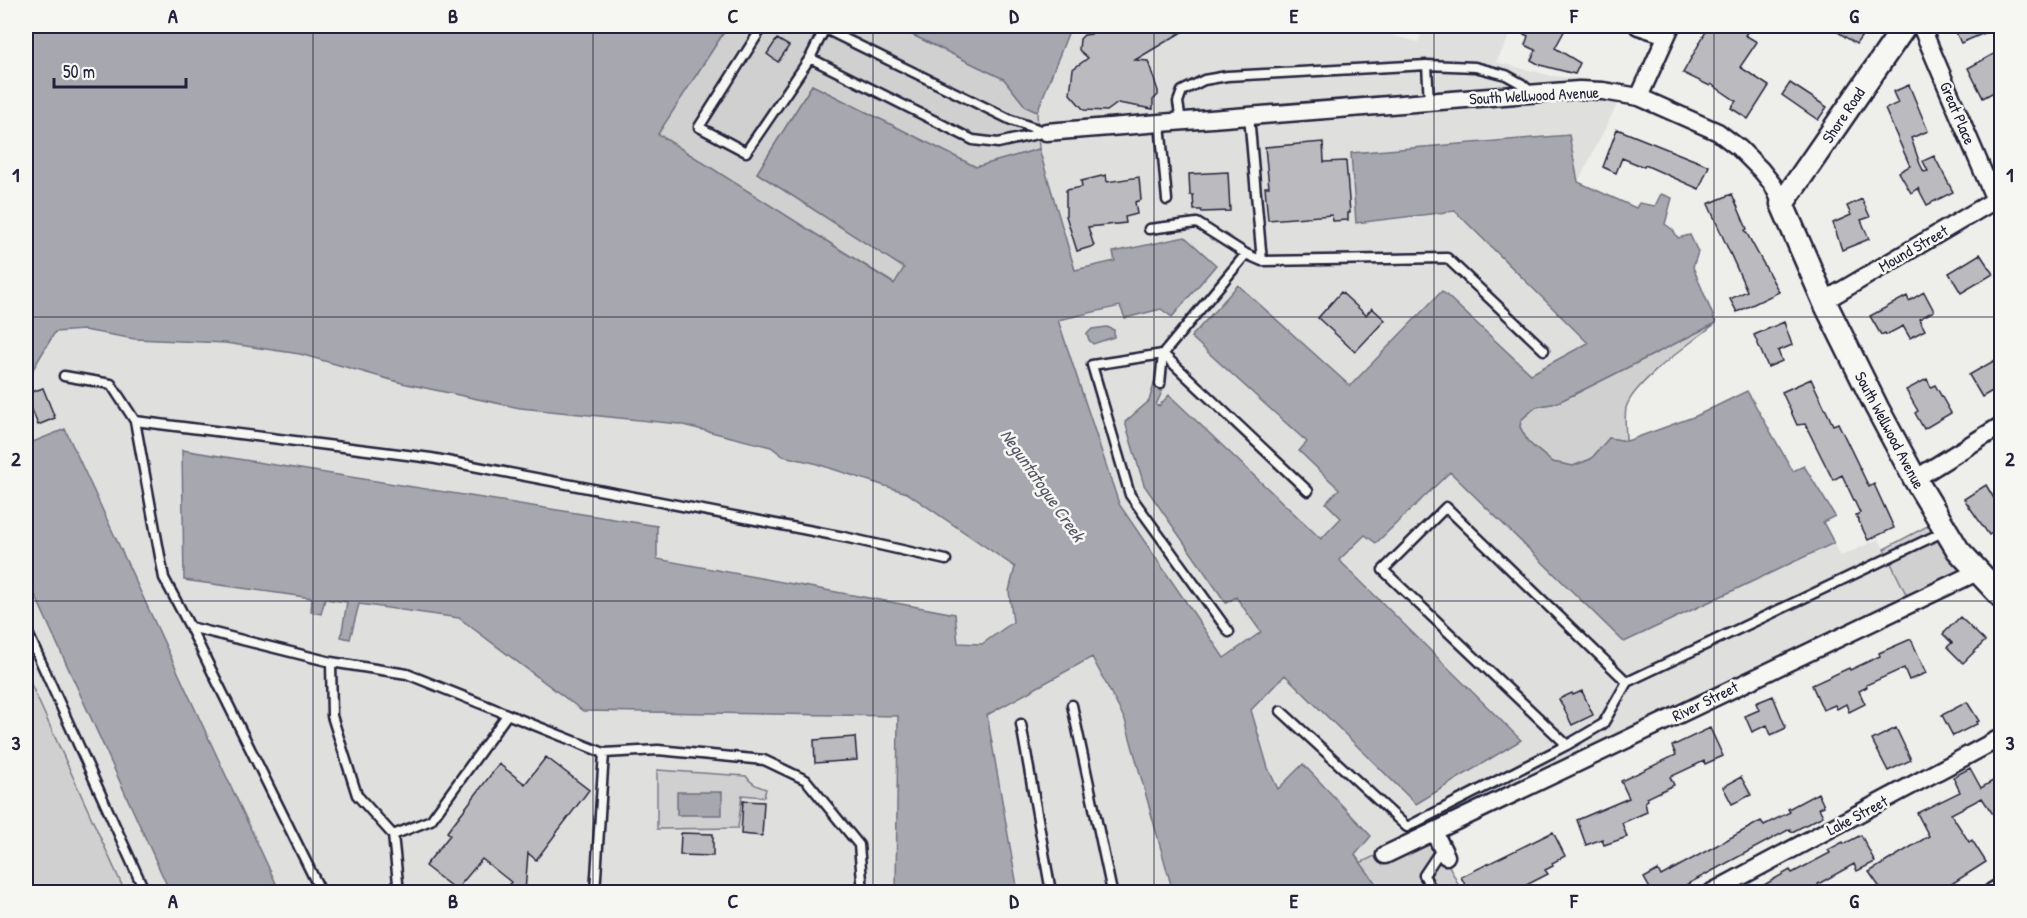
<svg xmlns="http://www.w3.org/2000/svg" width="2027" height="918" viewBox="0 0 2027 918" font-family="'Patrick Hand',sans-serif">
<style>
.built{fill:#dfdfde}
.green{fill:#d0d0d1;stroke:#797986;stroke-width:1.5}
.water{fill:#a7a7af;stroke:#727281;stroke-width:1.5}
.building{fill:#bbbbbf;stroke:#22223b;stroke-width:1.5}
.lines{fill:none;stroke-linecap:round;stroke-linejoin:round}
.lane-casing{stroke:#22223b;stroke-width:13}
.street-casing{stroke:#22223b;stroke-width:21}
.secondary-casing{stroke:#22223b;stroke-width:27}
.lane{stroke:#f6f6f2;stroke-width:8}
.street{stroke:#f6f6f2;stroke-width:16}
.secondary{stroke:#f6f6f2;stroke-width:22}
.grid{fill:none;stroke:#22223b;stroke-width:1.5;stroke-opacity:0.55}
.labels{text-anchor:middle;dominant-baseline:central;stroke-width:5;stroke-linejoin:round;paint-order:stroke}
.street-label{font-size:16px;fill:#22223b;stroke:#f6f6f2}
.water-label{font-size:18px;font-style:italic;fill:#575769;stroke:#f6f6f2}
.neatline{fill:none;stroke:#22223b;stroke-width:2}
.grid-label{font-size:20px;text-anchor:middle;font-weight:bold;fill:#22223b}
</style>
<rect width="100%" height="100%" fill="#eeeeeb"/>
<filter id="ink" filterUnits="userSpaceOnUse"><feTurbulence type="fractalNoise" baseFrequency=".0167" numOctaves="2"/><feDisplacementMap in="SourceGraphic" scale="12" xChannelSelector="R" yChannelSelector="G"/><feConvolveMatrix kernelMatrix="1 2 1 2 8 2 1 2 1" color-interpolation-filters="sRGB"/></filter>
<g filter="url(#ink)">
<path class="built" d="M 728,26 L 894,26 L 1037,112 L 1071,26 L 1356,26 L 1418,42 L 1425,26 L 1515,26 L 1496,62 L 1552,76 L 1628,83 L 1578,182 L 1568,136 L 1356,223 L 1455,210 L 1588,343 L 1531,374 L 1442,292 L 1350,386 L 1238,286 L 1191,337 L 1307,442 L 1299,451 L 1340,489 L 1341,518 L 1321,539 L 1170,396 L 1159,407 L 1156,405 L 1165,385 L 1155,381 L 1149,401 L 1125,422 L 1226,602 L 1236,596 L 1261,632 L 1224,658 L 1119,504 L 1058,320 L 1121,306 L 1125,318 L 1161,309 L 1172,317 L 1216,265 L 1185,237 L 1114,252 L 1115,261 L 1075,270 L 1039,149 Z
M 84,330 L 135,339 L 225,343 L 300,354 L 402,383 L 520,408 L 679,424 L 771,447 L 783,456 L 814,463 L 907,493 L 950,521 L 1015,567 L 1009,591 L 1014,622 L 982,644 L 958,643 L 955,614 L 657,559 L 657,526 L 184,580 L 312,598 L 321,614 L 325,599 L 347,602 L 342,637 L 350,639 L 359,604 L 459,618 L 583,711 L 899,716 L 896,892 L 280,892 L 66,429 L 33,442 L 26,427 L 26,381 L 55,332 Z
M 1450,472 L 1624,642 L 1834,543 L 1841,556 L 1879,539 L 1909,600 L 1360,863 L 1354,855 L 1371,836 L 1302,764 L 1279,789 L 1268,768 L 1251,710 L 1285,675 L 1416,804 L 1521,739 L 1339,559 L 1365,534 L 1377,543 Z
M 26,575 L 170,892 L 125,892 L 26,673 Z
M 1092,656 L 1125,720 L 1173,892 L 1018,892 L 987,715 Z"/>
<path class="green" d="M 728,26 L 894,26 L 1004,79 L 1026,107 L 1037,112 L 1039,149 L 976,167 L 812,85 L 757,173 L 905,268 L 895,284 L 657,134 Z
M 1716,323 C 1695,340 1632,383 1626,408 C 1624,419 1626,431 1626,441 L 1609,438 L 1591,459 L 1573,466 L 1552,462 L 1528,442 L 1520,427 L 1521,420 L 1536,407 L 1556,403 L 1577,393 Z
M 1935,522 L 1970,572 L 1909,600 L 1884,549 Z
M 26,673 L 125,892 L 26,892 Z
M 657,770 L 746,776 C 751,784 757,786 766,789 L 764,797 L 742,795 L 738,828 L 657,829 Z
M 1431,829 L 1462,892 L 1382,892 L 1360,863 Z"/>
<path class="water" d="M 26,26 L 728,26 L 658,134 L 894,284 L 904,268 L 757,173 L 812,85 L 976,167 L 1039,149 L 1075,270 L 1115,261 L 1113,252 L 1185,237 L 1216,265 L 1172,317 L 1161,309 L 1125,318 L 1120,306 L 1058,320 L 1119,504 L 1224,658 L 1261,632 L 1236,597 L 1226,603 L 1144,485 L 1125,422 L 1149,401 L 1155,381 L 1165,385 L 1156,405 L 1159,406 L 1169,395 L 1321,539 L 1341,518 L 1326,503 L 1339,489 L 1299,451 L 1307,442 L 1191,337 L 1238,285 L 1350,386 L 1442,291 L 1531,374 L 1588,343 L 1455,211 L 1356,223 L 1351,153 L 1569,135 L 1578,182 L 1636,208 L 1639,203 L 1655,206 L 1661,194 L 1672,198 L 1665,224 L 1673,230 L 1678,238 L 1690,235 L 1698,252 L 1693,267 L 1716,323 L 1577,393 L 1556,403 L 1536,407 L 1521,420 L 1520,427 L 1528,442 L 1552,462 L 1573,466 L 1591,459 L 1609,438 L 1627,441 L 1696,416 L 1747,391 L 1793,471 L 1804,466 L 1835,516 L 1823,522 L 1834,543 L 1624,642 L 1450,472 L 1376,543 L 1365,535 L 1339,560 L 1521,740 L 1416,804 L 1285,675 L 1251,710 L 1268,768 L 1278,789 L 1303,764 L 1371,836 L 1355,855 L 1382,892 L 1173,892 L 1125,720 L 1092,657 L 987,715 L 1018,892 L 896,892 L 898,716 L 583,711 L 459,618 L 359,604 L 350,639 L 341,637 L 347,602 L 325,599 L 321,614 L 311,612 L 312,598 L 184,580 L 182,450 L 657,526 L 657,559 L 955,614 L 958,643 L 982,644 L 1013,622 L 1009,591 L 1015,567 L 907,493 L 814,463 L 783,456 L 771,447 L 679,424 L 520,408 L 402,383 L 300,354 L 225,343 L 135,339 L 84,330 L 55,332 L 26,381 Z
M 894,26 L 1071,26 L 1037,112 L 1026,107 L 1004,79 Z
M 1107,327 L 1114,330 L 1114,337 L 1093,344 L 1089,340 L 1087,334 L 1092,329 Z
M 26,427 L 33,442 L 65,429 L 280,892 L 170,892 L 26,575 Z
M 677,792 L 722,792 L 722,815 L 677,815 Z"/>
<path class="building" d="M 1092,26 L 1192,26 L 1135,60 L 1148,61 L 1158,91 L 1158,95 L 1153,100 L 1153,109 L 1118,103 L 1107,111 L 1084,110 L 1070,94 L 1073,69 L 1088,58 L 1079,50 L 1080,39 L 1084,35 L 1091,34 Z
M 1508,26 L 1567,26 L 1555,48 L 1580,63 L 1575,74 L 1540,65 L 1531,60 L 1536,50 L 1525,45 L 1528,36 Z
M 1709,26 L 1752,26 L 1745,35 L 1757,42 L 1740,67 L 1769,86 L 1748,119 L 1731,108 L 1736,101 L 1711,84 L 1710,86 L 1683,73 Z
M 1829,26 L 1853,26 L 1864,33 L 1856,44 Z
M 1953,26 L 2001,26 L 1961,43 Z
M 777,39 L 789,46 L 778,62 L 767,54 Z
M 2001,50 L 2001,88 L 1983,98 L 1968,68 Z
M 1790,83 L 1827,107 L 1818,120 L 1782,95 Z
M 1909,85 L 1928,131 L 1911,138 L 1920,164 L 1924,172 L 1928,171 L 1923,161 L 1934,156 L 1953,192 L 1927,205 L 1918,188 L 1911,193 L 1899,172 L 1910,166 L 1885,109 L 1898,103 L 1893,92 Z
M 1617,129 L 1709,166 L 1699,189 L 1645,165 L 1644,167 L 1622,158 L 1616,173 L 1603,167 Z
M 1323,142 L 1324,162 L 1346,161 L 1350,213 L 1348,213 L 1348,220 L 1333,221 L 1332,215 L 1268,220 L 1265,187 L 1269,187 L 1265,147 Z
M 1228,172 L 1230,211 L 1202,212 L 1201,210 L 1194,210 L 1193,195 L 1190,195 L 1189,174 Z
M 1106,175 L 1107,182 L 1139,177 L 1141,200 L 1135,202 L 1137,214 L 1125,217 L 1126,223 L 1088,227 L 1094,246 L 1077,251 L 1066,216 L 1066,190 L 1082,187 L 1081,181 Z
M 1732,194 L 1747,229 L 1745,230 L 1779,292 L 1737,312 L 1730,299 L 1747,291 L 1708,204 Z
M 1862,199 L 1870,217 L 1861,220 L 1869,239 L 1842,250 L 1833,223 L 1851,215 L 1847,206 Z
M 1980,254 L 1993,274 L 1961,293 L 1949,273 Z
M 1341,292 L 1366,315 L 1372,308 L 1385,320 L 1355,352 L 1318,318 Z
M 1924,292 L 1934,311 L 1919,319 L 1925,330 L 1910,338 L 1903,326 L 1886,335 L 1885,333 L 1881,335 L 1870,316 L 1907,296 L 1909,301 Z
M 1784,322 L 1792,345 L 1778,351 L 1782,361 L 1768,367 L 1754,335 Z
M 1997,359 L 2001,367 L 2001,386 L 1982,397 L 1969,375 Z
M 1811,379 L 1833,425 L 1838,423 L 1869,487 L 1874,484 L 1894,528 L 1868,540 L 1856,515 L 1860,513 L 1842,475 L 1833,480 L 1805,424 L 1797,425 L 1782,392 Z
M 1927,379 L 1931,387 L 1935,385 L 1951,413 L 1924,429 L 1915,413 L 1918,411 L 1906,390 Z
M 43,388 L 55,418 L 38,425 L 26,394 Z
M 1986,485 L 2001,510 L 2001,512 L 1995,517 L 2001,527 L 1989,535 L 1964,499 Z
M 1960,617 L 1985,641 L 1963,663 L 1947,647 L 1952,643 L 1943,634 Z
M 1911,639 L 1926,673 L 1909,680 L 1904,668 L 1866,685 L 1867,687 L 1859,691 L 1865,704 L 1849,712 L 1846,704 L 1837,709 L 1835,705 L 1823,710 L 1812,685 L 1849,668 L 1850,670 L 1880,656 L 1879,653 Z
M 1582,691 L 1593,715 L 1572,725 L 1559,699 L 1572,693 L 1573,695 Z
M 1773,696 L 1786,728 L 1771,735 L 1767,725 L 1752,732 L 1745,716 L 1759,710 L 1756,703 Z
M 1967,702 L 1979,721 L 1976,722 L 1977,724 L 1953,736 L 1942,715 Z
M 1710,728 L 1723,756 L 1705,764 L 1704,761 L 1670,777 L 1674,785 L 1647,798 L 1648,800 L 1645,802 L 1647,812 L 1622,823 L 1627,837 L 1607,844 L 1604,845 L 1602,839 L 1586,845 L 1577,820 L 1629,798 L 1621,781 L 1676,755 L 1672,746 Z
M 1896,728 L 1911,760 L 1888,771 L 1872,740 Z
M 855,737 L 857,760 L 815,763 L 814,740 Z
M 546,757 L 589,790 L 536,860 L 528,853 L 525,892 L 503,892 L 511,882 L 482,859 L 456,890 L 425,866 L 450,835 L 447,832 L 499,764 L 525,784 Z
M 1970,768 L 1981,788 L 2001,776 L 2001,826 L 1982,798 L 1951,814 L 1969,842 L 1972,840 L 1986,862 L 1939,892 L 1883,892 L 1869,872 L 1929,836 L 1917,813 L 1960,792 L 1953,777 Z
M 1741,777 L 1751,795 L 1732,804 L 1723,787 Z
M 1818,793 L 1824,806 L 1819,808 L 1823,816 L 1792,832 L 1790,829 L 1673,892 L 1652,892 L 1644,878 L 1658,870 L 1661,876 L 1761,821 L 1764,825 L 1790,812 L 1788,809 Z
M 743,801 L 764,802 L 762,836 L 741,834 Z
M 1553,832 L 1565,856 L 1552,863 L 1553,866 L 1545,870 L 1548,874 L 1513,892 L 1469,892 L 1461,877 Z
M 681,833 L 713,834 L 713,856 L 680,855 Z
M 1861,835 L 1875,862 L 1857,871 L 1854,864 L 1818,884 L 1820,888 L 1812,892 L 1752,892 L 1790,870 L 1792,873 L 1830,853 L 1828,850 L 1843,842 L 1844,844 Z"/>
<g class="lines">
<g class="lane-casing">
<path id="lane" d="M 763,26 L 699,127 L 746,152 L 810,58 L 973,140 L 998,143 L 1046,132 L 1011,120 L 819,26
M 810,58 L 825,28
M 1427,65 L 1429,102
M 1249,116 L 1262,261
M 1181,121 L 1178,102 L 1182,91 L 1204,80 L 1227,76 L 1427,65 L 1475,67 L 1506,75 L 1522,84 L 1531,92
M 1160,123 L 1167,200
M 1149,229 L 1197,223 L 1246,254 L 1262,261 L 1447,258 L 1544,350
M 1246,254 L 1163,354 L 1308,491
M 64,376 L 111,384 L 135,421
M 1160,384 L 1163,354 L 1092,365 L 1130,495 L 1229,632
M 190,627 L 321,892
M 26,629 L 145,892
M 331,662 L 190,627 L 164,578 L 135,421 L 431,458 L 844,537 L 946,560
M 1627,682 L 1603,724 L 1567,745 L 1383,570 L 1446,507 L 1627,682 L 1945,531
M 1072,705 L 1112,892
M 1281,711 L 1407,827 L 1567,745
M 507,715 L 431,820 L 393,835 L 357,795 L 332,716 L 331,662 L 407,674 L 604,753 L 658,750 L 764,760 L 806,780 L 859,845 L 863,892
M 1021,724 L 1051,892
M 393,835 L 399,892
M 595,892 L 604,753
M 1433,892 L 1424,875 L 1442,848"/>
</g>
<g class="street-casing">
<path id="street" d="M 1638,26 L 1666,35
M 1921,26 L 1995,200
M 1639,97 L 1671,26
M 1046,132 L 1579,90 L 1603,91 L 1639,97 L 1718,132 L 1739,148 L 1761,170 L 1773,185 L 1782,204
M 1824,301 L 2002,196
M 1915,479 L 2002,425
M 1434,832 L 1446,856
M 1385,855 L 1977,572
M 1712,892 L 2002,737
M 1992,892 L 2002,886"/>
</g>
<g class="secondary-casing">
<path id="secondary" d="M 1905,26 L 1782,204 L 1824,301 L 1877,408 L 1915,479 L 1958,550 L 2002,597"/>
</g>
<use href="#lane" class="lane"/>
<use href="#street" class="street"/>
<use href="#secondary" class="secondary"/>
</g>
</g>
<path class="grid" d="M 313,26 L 313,892M 593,26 L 593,892M 873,26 L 873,892M 1154,26 L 1154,892M 1434,26 L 1434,892M 1714,26 L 1714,892M 26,317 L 2002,317M 26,601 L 2002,601"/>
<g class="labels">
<g class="street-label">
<text transform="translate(1534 95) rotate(-3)">South Wellwood Avenue</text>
<text transform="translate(1958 113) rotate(67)">Great Place</text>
<text transform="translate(1843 115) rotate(-56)">Shore Road</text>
<text transform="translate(1913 248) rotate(-30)">Mound Street</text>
<text transform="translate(1890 430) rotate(62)">South Wellwood Avenue</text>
<text transform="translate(1705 701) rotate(-26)">River Street</text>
<text transform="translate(1857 815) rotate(-28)">Lake Street</text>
</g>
<g class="water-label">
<text transform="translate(1043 485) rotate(55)">Neguntatogue Creek</text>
</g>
</g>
<rect width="2027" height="918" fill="none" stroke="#f6f6f2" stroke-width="66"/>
<path d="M54 78v9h132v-9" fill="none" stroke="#22223b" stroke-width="3"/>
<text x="63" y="78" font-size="18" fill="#22223b" stroke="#f6f6f2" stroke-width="4.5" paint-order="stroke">50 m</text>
<rect x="33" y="33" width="1961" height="852" class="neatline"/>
<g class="grid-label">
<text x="173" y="23">A</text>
<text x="453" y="23">B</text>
<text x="733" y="23">C</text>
<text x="1014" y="23">D</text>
<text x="1294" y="23">E</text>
<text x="1574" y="23">F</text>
<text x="1854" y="23">G</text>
<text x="16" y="182">1</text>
<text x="2010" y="182">1</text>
<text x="16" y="466">2</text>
<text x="2010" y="466">2</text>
<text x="16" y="750">3</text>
<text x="2010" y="750">3</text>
<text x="173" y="908">A</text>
<text x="453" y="908">B</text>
<text x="733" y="908">C</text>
<text x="1014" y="908">D</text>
<text x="1294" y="908">E</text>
<text x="1574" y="908">F</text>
<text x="1854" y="908">G</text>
</g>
</svg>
